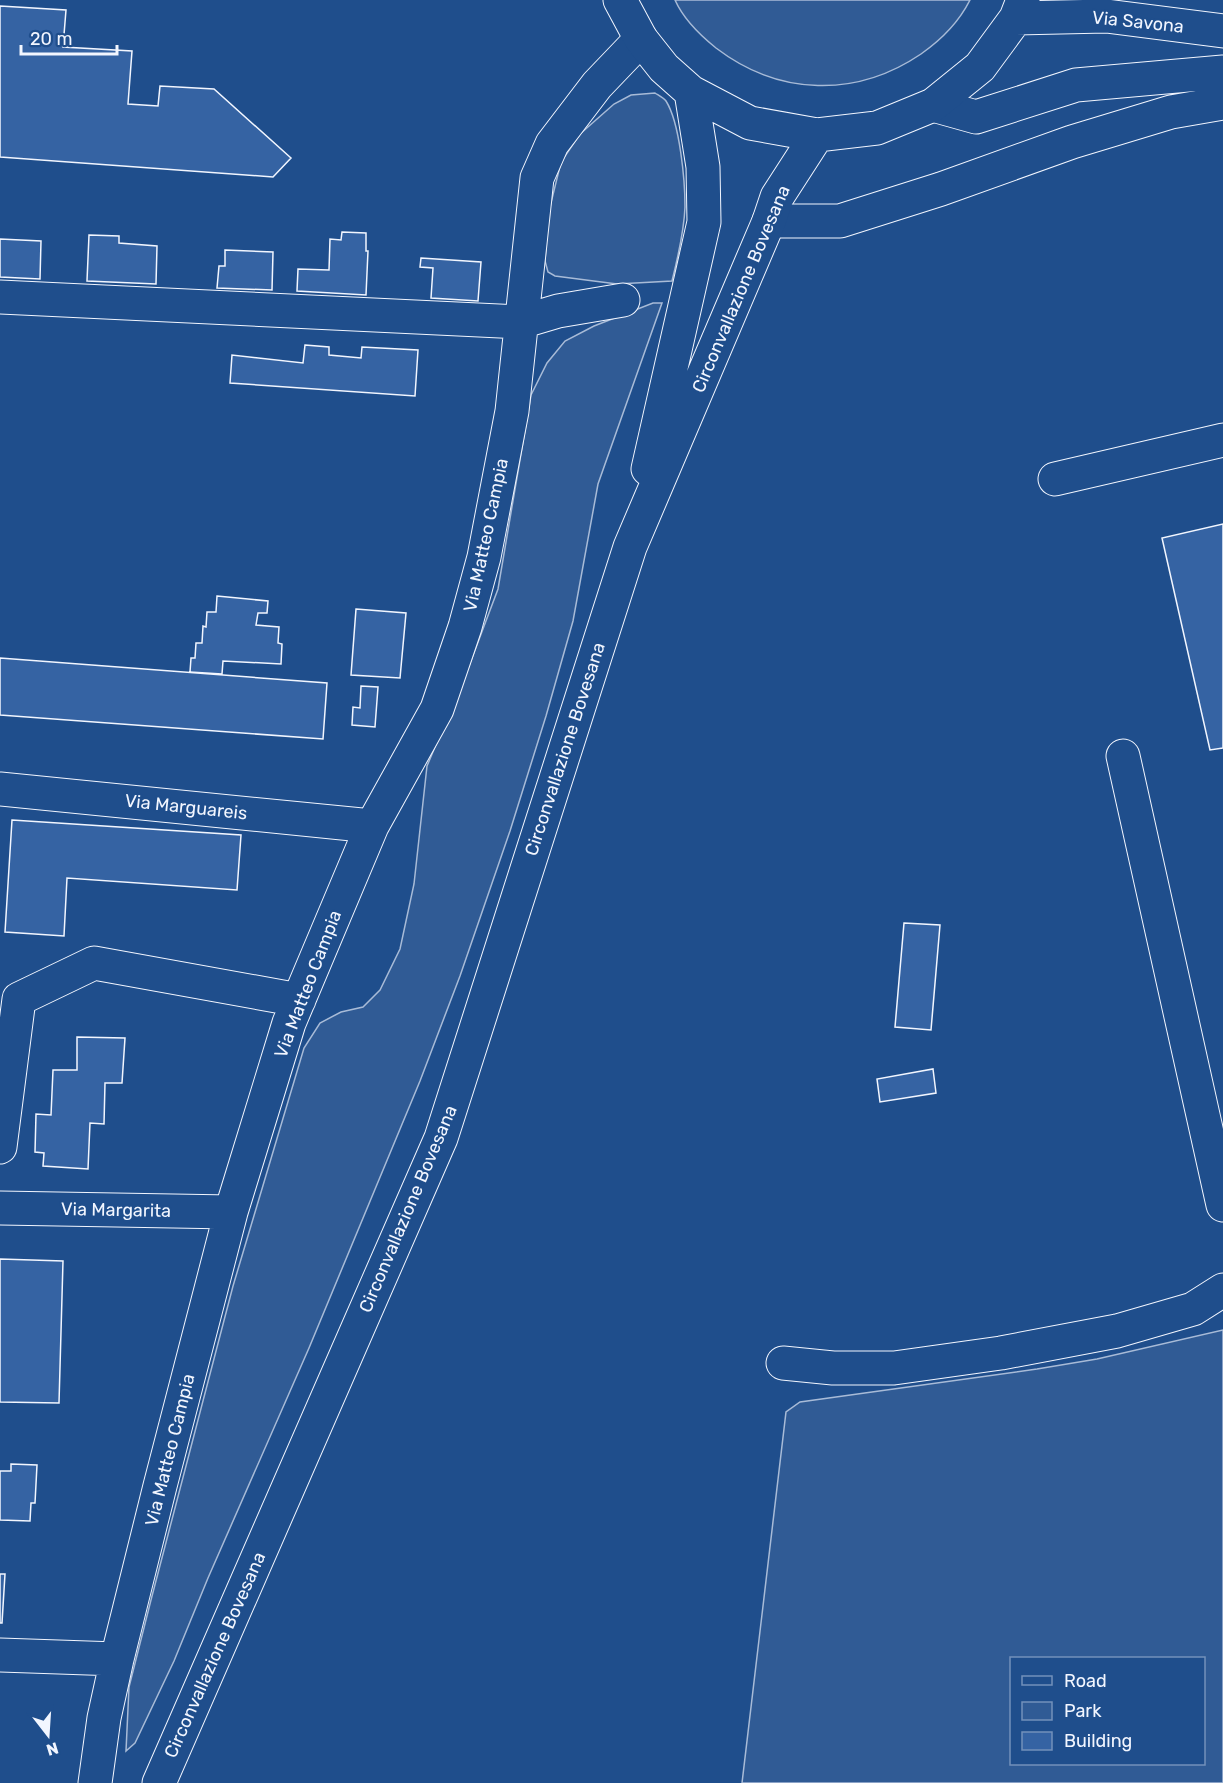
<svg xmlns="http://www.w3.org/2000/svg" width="1223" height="1783" viewBox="0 0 1223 1783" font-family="Rubik,sans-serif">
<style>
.green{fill:#305b95;stroke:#a8bbd7;stroke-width:1.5;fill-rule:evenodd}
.building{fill:#3563a3;stroke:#f2f6ff;stroke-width:1.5}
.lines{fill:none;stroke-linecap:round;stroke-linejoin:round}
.minor-casing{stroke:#f2f6ff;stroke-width:35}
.major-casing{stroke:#f2f6ff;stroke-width:35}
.minor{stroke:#1f4e8c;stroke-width:33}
.major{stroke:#1f4e8c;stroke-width:33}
.labels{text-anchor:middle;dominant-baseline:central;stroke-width:4.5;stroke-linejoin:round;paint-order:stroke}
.street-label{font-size:18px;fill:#f2f6ff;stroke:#1f4e8c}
</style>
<rect width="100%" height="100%" fill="#1f4e8c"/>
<path class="green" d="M 675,0 L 970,0 C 959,22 941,40 921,54 C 856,98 779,96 716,48 C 701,36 683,18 675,0 Z
M 655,93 C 658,95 664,98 666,101 C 680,123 685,181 685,207 C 684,232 678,257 672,281 L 617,284 L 555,276 L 548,272 L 545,261 L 548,215 L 561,162 L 580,134 L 614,104 L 631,95 Z
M 653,303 L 662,303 L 598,484 L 573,621 L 546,716 L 510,831 L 460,976 L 420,1081 L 309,1348 L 208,1578 L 174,1661 L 135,1743 L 126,1751 L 129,1687 L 152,1596 L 233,1286 L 304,1048 L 320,1023 L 341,1012 L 363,1007 L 380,990 L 400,949 L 414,884 L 427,766 L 469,666 L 498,589 L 531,395 L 547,363 L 565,341 L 594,326 Z
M 1223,1330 L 1223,1783 L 742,1783 L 786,1412 L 800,1402 L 1037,1369 L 1097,1359 ZM 1012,1658 L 1204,1658 L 1204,1764 L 1012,1764 Z"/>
<path class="building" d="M 0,6 L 66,10 L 63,47 L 132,51 L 128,104 L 158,106 L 160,86 L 214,89 L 291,158 L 273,177 L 0,157 Z
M 342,232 L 366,233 L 366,251 L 368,251 L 366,295 L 297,291 L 298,269 L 329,270 L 330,239 L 341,240 Z
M 89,235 L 119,236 L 119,243 L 157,246 L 156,284 L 87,281 Z
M 0,239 L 41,241 L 40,279 L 0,277 Z
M 225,250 L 273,252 L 272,290 L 217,288 L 219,266 L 225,266 Z
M 421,258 L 481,262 L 478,301 L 431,298 L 433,268 L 420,267 Z
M 305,345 L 329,347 L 329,355 L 361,358 L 362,347 L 418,350 L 415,396 L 230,383 L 232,355 L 303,363 Z
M 1223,524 L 1223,748 L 1210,750 L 1162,538 Z
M 217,596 L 268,601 L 267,613 L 258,613 L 256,625 L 279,627 L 278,643 L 282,644 L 281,664 L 223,661 L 222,674 L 190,672 L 191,658 L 195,658 L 196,643 L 202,643 L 203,626 L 206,627 L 207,612 L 216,612 Z
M 356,609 L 406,613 L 400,678 L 351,675 Z
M 0,658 L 327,683 L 323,739 L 0,715 Z
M 361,686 L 378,687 L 375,727 L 352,725 L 353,707 L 360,708 Z
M 12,820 L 241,835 L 237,890 L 67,878 L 64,936 L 5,932 Z
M 904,923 L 940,925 L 931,1030 L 895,1027 Z
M 77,1037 L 125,1038 L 122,1083 L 105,1083 L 104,1124 L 90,1123 L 88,1169 L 43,1166 L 44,1153 L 35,1152 L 36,1114 L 51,1115 L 53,1070 L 77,1070 Z
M 933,1069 L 936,1093 L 880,1102 L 877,1079 Z
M 0,1259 L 63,1261 L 59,1403 L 0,1402 Z
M 11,1464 L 37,1465 L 35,1503 L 31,1503 L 30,1521 L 0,1520 L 0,1471 L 11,1471 Z
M 0,1574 L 5,1574 L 2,1623 L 0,1623 Z"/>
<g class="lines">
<g class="minor-casing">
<path id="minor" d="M 933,105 L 976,117 L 1076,85 L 1223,72
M 769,221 L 840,221 L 941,189 L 1072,142 L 1171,112 L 1223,103
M 0,297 L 521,322 L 558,311 L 623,300
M 1055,479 L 1223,440
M 1123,756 L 1223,1205
M 0,789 L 372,826
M 0,1147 L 19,999 L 94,963 L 299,1000
M 0,1208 L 231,1212
M 783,1363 L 833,1368 L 894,1368 L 1001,1353 L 1117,1331 L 1193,1309 L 1223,1290
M 0,1655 L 117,1659
M 95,1783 L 104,1718 L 117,1659 L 160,1486 L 231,1212 L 289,1023 L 372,826 L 437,709 L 465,627 L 484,557 L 512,411 L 537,178 L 552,144 L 597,85 L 641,39"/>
</g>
<g class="major-casing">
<path id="major" d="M 620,0 L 641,39 L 664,68 L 691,92 L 750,123 L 817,135 L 877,128 L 933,105 L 980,67 L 1016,18 L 1023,0
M 1016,18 L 1106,16 L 1223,31
M 648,469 L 704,222 L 703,167 L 691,92
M 159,1783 L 441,1138 L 630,547 L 769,221 L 777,197 L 817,135"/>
</g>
<use href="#minor" class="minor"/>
<use href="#major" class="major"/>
</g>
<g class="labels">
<g class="street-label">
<text transform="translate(1138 22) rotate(6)">Via Savona</text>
<text transform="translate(741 289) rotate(-67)">Circonvallazione Bovesana</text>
<text transform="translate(486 535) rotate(-78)">Via Matteo Campia</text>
<text transform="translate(565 749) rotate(-72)">Circonvallazione Bovesana</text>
<text transform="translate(186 807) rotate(6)">Via Marguareis</text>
<text transform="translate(308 984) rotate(-69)">Via Matteo Campia</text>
<text transform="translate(408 1209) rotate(-67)">Circonvallazione Bovesana</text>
<text transform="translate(116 1210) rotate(1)">Via Margarita</text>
<text transform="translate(170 1450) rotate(-76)">Via Matteo Campia</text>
<text transform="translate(215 1655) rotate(-66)">Circonvallazione Bovesana</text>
</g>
</g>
<rect x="1010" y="1657" width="195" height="108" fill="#1f4e8c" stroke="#7391ba" stroke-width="1.5"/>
<rect x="1022" y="1676" width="30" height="9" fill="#1f4e8c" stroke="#7391ba" stroke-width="1.5"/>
<text x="1064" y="1687" font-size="18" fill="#f2f6ff">Road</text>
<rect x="1022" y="1702" width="30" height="18" fill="#305b95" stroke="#7391ba" stroke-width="1.5"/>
<text x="1064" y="1717" font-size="18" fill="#f2f6ff">Park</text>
<rect x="1022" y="1732" width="30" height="18" fill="#3563a3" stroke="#7391ba" stroke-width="1.5"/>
<text x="1064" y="1747" font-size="18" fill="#f2f6ff">Building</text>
<g transform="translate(48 1735) rotate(163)" stroke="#1f4e8c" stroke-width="4.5" paint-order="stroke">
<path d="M0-4.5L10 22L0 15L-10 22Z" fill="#f2f6ff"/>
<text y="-9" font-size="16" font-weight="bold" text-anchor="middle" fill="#f2f6ff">N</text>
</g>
<path d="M21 45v9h96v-9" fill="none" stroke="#f2f6ff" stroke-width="3"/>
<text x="30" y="45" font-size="18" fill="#f2f6ff" stroke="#1f4e8c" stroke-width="4.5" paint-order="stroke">20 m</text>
</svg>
